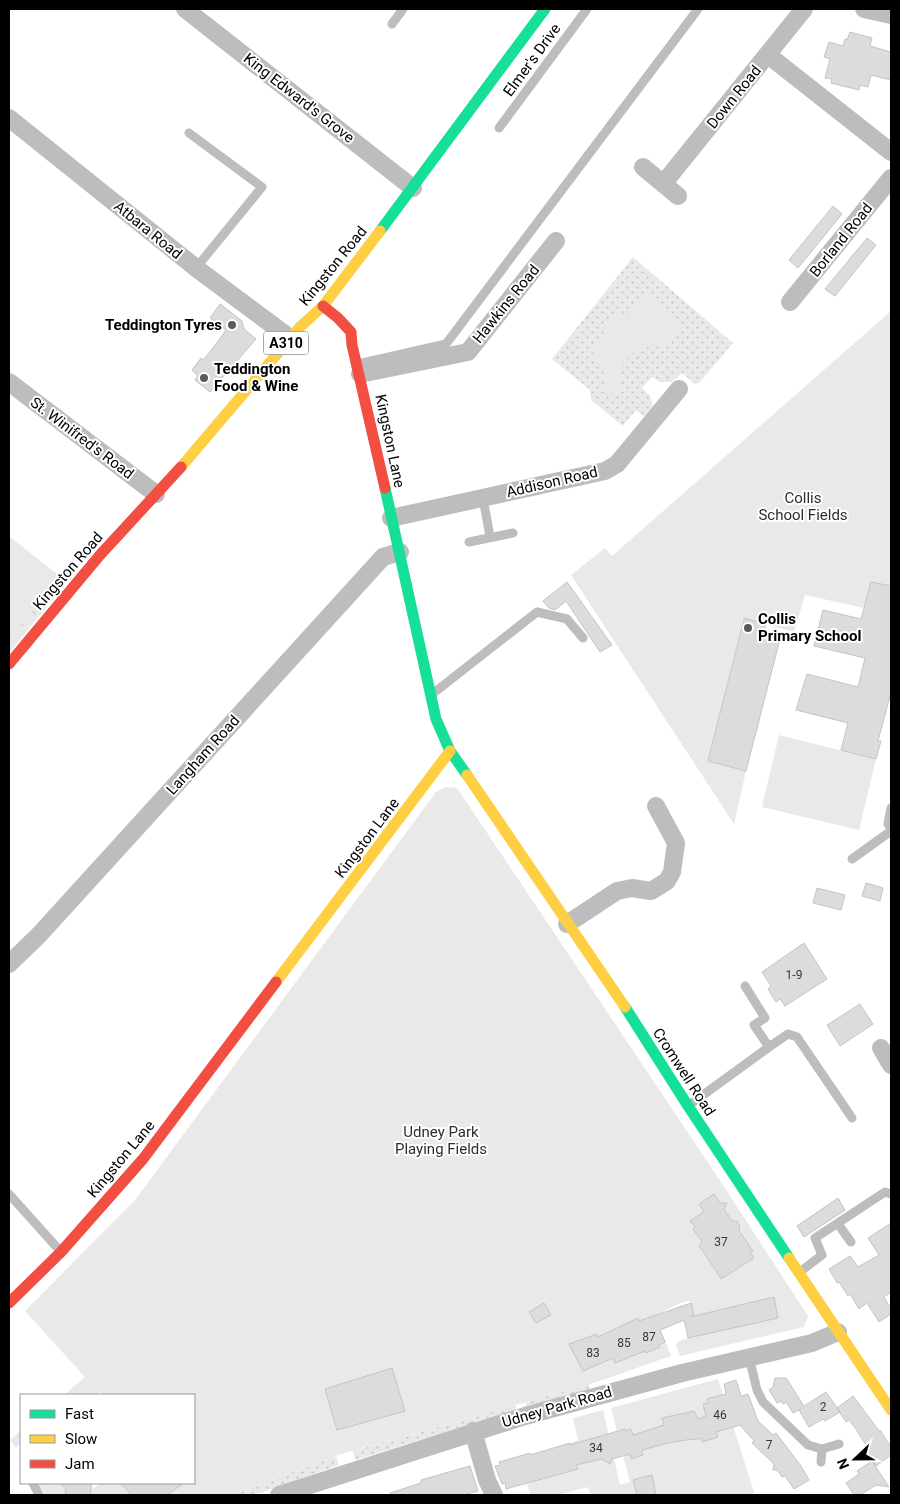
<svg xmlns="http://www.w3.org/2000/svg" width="900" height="1504" viewBox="0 0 900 1504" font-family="Roboto,sans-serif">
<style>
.grass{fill:url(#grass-dots)}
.forest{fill:url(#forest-crowns)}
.green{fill:#e9e9e9}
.building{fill:#dcdcdc;stroke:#c4c4c4}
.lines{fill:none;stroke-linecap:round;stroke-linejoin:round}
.lane{stroke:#bdbdbd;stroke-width:9}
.street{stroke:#bdbdbd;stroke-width:18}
.fast{stroke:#16e098;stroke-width:11}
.slow{stroke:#ffcf43;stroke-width:11}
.jam{stroke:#f24e42;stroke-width:11}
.poi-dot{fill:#595959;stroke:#fff;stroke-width:2}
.labels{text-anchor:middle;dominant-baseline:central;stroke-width:4;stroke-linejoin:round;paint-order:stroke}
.number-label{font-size:12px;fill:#373737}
.shield{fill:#fff;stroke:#4c4c4c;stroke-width:1}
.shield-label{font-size:14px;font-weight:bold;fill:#000}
.street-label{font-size:15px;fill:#000;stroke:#fff}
.poi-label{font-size:15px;font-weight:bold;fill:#000;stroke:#fff;text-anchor:start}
.park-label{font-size:15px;fill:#2e2e2e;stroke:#fff}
</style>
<defs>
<pattern id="grass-dots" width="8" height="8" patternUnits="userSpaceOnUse" patternTransform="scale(1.25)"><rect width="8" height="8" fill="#e9e9e9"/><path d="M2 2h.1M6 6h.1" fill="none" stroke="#c6c6c6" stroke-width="1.8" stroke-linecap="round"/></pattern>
<pattern id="forest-crowns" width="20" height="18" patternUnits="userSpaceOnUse" patternTransform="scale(1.25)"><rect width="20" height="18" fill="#e9e9e9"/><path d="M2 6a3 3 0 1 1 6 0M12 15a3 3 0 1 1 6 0" fill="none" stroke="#c6c6c6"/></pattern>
</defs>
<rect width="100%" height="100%" fill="#fff"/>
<path class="grass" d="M 633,257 L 733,343 L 699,383 L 695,384 L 682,373 L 672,382 L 660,382 L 652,377 L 642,388 L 650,396 L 653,406 L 644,417 L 636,410 L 623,426 L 591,400 L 590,390 L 552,359 Z
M 588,1385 L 591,1391 L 527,1408 L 526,1402 Z
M 516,1405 L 516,1410 L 355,1460 L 353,1451 Z
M 336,1456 L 339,1465 L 254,1495 L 231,1495 Z"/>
<path class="forest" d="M 62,572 L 71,577 L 9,653 L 9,632 L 52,579 Z"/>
<path class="green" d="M 648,294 L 682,325 L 664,346 L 630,314 Z
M 617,308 L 658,343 L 654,346 L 637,349 L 623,362 L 620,378 L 622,392 C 615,395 611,394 606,389 L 604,373 L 591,356 Z
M 891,311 L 891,586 L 871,582 L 864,608 L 805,595 L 794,632 L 743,618 L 708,760 L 746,771 L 734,824 L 571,575 L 605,548 L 612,556 Z
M 9,536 L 62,578 L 9,637 Z
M 779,735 L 876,759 L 859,830 L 762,807 Z
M 445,787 L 457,788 L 719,1179 L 808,1316 L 804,1327 L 680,1356 L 676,1345 L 679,1341 L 698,1335 L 690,1301 L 680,1303 L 660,1313 L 662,1318 L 657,1320 L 671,1356 L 588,1385 L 341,1454 L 231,1495 L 167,1495 L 180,1486 L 178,1483 L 194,1483 L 194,1395 L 103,1395 L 101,1392 L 96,1395 L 64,1395 L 85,1377 L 25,1311 L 135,1200 L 436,792 Z
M 718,1379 L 755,1495 L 591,1495 L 588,1487 L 558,1495 L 531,1495 L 527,1484 L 538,1480 L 534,1466 L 547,1478 L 578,1469 L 570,1443 L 578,1440 L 573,1418 L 603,1410 L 620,1485 L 630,1482 L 611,1408 Z
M 21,1430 L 21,1443 L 16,1448 L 10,1440 Z
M 39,1483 L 61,1483 L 63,1486 L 67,1485 L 65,1495 L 45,1495 Z
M 101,1483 L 121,1483 L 131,1495 L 90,1495 L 91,1490 Z"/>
<path class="building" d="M 850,32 L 872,38 L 870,46 L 891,52 L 891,80 L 871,75 L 868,87 L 860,85 L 859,90 L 831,83 L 832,79 L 825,78 L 830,59 L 824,57 L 829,42 L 843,46 L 845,39 L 847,40 Z
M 833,206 L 842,214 L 798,268 L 789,260 Z
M 867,238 L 876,245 L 835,296 L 825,289 Z
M 220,304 L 242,321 L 244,329 L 256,339 L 210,392 L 195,380 L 198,376 L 192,370 L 201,358 L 203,360 L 213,348 L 226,330 L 210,318 Z
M 567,582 L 612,645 L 600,652 L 566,601 L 555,610 L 549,608 L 543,601 Z
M 871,582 L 891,586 L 891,692 L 878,741 L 881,741 L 876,759 L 841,750 L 848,723 L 796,710 L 807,674 L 858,687 L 865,658 L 814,646 L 823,610 L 861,619 Z
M 744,618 L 766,624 L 764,631 L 781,635 L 746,771 L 708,761 Z
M 866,883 L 883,888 L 880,901 L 862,896 Z
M 817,888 L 845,895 L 841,910 L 813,903 Z
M 804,943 L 827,979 L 785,1006 L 780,999 L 776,1002 L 768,989 L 771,986 L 762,972 Z
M 860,1004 L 873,1024 L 840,1046 L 827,1025 Z
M 714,1194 L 720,1203 L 727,1203 L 724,1209 L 732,1221 L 737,1221 L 740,1227 L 739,1231 L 753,1251 L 750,1253 L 754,1258 L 721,1279 L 699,1245 L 702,1242 L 693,1229 L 695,1227 L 690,1221 L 704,1212 L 699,1204 Z
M 838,1198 L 845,1210 L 804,1237 L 797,1226 Z
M 891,1223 L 891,1292 L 884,1297 L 891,1309 L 891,1314 L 879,1322 L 867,1303 L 859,1309 L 850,1294 L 848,1296 L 839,1282 L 837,1283 L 829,1269 L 850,1256 L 858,1267 L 879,1255 L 868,1238 Z
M 774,1297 L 778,1318 L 688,1338 L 684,1320 L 660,1330 L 665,1342 L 659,1345 L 660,1347 L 646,1353 L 645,1351 L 615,1363 L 613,1358 L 583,1371 L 569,1344 L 597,1334 L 598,1337 L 638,1318 L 639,1321 L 691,1303 L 694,1315 L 690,1317 Z
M 544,1303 L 551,1315 L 536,1323 L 529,1312 Z
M 392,1368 L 405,1411 L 337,1430 L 325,1389 Z
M 775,1378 L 786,1378 L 804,1406 L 826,1392 L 840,1412 L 825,1421 L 823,1419 L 809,1427 L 799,1410 L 801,1409 L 793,1413 L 786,1402 L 783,1404 L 781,1401 L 777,1403 L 769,1390 L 773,1387 Z
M 736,1380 L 741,1396 L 748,1394 L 758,1421 L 773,1435 L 776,1433 L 801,1466 L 809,1480 L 794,1489 L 785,1476 L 782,1477 L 777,1470 L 773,1470 L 774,1464 L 752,1443 L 754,1441 L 740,1425 L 716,1432 L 718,1437 L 702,1442 L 701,1438 L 694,1440 L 693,1439 L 668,1443 L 642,1450 L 643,1455 L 631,1459 L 630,1454 L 612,1459 L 610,1464 L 602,1459 L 576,1465 L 578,1469 L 506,1489 L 505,1483 L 502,1484 L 495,1466 L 500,1465 L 499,1462 L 530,1453 L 530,1455 L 570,1443 L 570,1445 L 625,1429 L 626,1431 L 631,1429 L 633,1435 L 664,1425 L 662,1418 L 694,1411 L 698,1419 L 706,1416 L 703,1404 L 708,1403 L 707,1399 L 726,1394 L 724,1384 Z
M 853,1396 L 879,1431 L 880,1430 L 891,1447 L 891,1455 L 876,1466 L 866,1451 L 869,1450 L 856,1429 L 849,1420 L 846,1422 L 837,1408 Z
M 872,1461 L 889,1487 L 876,1485 L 860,1495 L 854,1495 L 846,1483 L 859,1474 L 857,1471 Z
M 470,1466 L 478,1491 L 463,1495 L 391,1495 L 390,1493 L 421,1483 L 421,1480 Z
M 652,1475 L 656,1495 L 637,1495 L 633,1480 Z
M 61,1483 L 92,1483 L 90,1495 L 65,1495 L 66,1490 Z
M 121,1483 L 184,1483 L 167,1495 L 131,1495 Z"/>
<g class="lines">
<path class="lane" d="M 392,24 L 403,9
M 499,128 L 587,9
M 189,133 L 262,187 L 196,268
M 358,364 L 446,344 L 698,9
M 483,498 L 490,537
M 469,542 L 513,533
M 431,695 L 537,612 L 567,619 L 583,638
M 891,808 L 888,824 L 891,828
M 852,859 L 891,831
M 769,1047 L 788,1034 L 797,1037 L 852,1118
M 688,1106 L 769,1047 L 754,1025 L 765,1018 L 745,986
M 9,1194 L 61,1252
M 838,1224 L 851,1242
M 801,1271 L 822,1255 L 815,1238 L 885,1192 L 891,1194
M 749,1357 L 757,1390 L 763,1402 L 808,1445 L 822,1449 L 821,1462
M 822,1449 L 839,1444
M 33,1483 L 39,1495"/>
<path class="street" d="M 185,9 L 413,188
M 864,9 L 891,15
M 768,55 L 891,152
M 9,118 L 196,268 L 290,338
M 643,167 L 678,196
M 663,184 L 804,9
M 790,302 L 891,178
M 360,374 L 468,352 L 556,241
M 9,382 L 156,494
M 391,518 L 605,471 L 617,464 L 679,389
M 567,924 L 617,891 L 632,888 L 651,891 L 667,881 L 672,872 L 676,843 L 656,806
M 9,964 L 39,935 L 383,557 L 400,552
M 881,1048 L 891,1065
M 473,1431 L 487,1480 L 494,1495
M 279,1495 L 525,1416 L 682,1373 L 812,1343 L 838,1332"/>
<path class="fast" d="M 380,231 L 545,9
M 385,488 L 436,719 L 450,751 L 467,775
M 625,1007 L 688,1106 L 789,1258"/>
<path class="slow" d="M 181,467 L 300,327 L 323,306 L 380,231
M 467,775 L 625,1007
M 276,982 L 450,751
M 789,1258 L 891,1410"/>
<path class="jam" d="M 323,306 L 338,318 L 351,332 L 352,345 L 385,488
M 9,664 L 100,555 L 181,467
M 9,1303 L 61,1252 L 143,1159 L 276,982"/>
</g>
<g class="poi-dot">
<circle cx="232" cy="325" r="5"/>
<circle cx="204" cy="378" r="5"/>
<circle cx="748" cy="628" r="5"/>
</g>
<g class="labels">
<g class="number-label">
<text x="794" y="975">1-9</text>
<text x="721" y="1242">37</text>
<text x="649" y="1337">87</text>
<text x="624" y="1343">85</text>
<text x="593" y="1353">83</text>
<text x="823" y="1407">2</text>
<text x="720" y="1415">46</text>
<text x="769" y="1445">7</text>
<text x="596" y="1448">34</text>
</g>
<rect class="shield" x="263.5" y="331.5" width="45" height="23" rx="4"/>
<g class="shield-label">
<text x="286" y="343">A310</text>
</g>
<g class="street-label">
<text transform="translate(532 60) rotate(-54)">Elmer's Drive</text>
<text transform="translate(734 97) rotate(-51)">Down Road</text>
<text transform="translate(299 98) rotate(38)">King Edward's Grove</text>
<text transform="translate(148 230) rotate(39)">Atbara Road</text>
<text transform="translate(841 240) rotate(-51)">Borland Road</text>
<text transform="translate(333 266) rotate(-51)">Kingston Road</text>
<text transform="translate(506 304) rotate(-51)">Hawkins Road</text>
<text transform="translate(82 438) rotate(37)">St. Winifred's Road</text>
<text transform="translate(390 441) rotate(78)">Kingston Lane</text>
<text transform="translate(552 482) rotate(-13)">Addison Road</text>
<text transform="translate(68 571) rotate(-49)">Kingston Road</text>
<text transform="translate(203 755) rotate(-48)">Langham Road</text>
<text transform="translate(367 838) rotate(-53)">Kingston Lane</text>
<text transform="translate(684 1072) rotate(57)">Cromwell Road</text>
<text transform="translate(121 1159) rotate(-50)">Kingston Lane</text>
<text transform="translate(557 1407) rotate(-16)">Udney Park Road</text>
</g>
<g class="poi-label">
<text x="222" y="325" text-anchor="end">Teddington Tyres</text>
<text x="214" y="369">Teddington<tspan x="214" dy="17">Food &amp; Wine</tspan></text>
<text x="758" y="619">Collis<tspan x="758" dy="17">Primary School</tspan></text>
</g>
<g class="park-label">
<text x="803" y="498">Collis<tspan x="803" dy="17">School Fields</tspan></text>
<text x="441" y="1132">Udney Park<tspan x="441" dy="17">Playing Fields</tspan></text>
</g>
</g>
<rect width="900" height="1504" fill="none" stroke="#000000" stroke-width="20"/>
<rect x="20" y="1394" width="175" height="90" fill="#ffffff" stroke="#999999"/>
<rect x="30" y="1410" width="25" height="8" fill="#16e098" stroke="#999999"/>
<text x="65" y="1419" font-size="15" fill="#000000">Fast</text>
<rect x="30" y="1435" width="25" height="8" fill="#ffcf43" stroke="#999999"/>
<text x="65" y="1444" font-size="15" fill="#000000">Slow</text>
<rect x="30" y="1460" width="25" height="8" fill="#f24e42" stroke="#999999"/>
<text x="65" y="1469" font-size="15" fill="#000000">Jam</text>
<g transform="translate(855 1459) rotate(248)" stroke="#ffffff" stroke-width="4" paint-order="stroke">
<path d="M0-4L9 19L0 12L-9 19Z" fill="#000000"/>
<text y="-8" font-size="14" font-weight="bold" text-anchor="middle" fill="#000000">N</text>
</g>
</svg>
